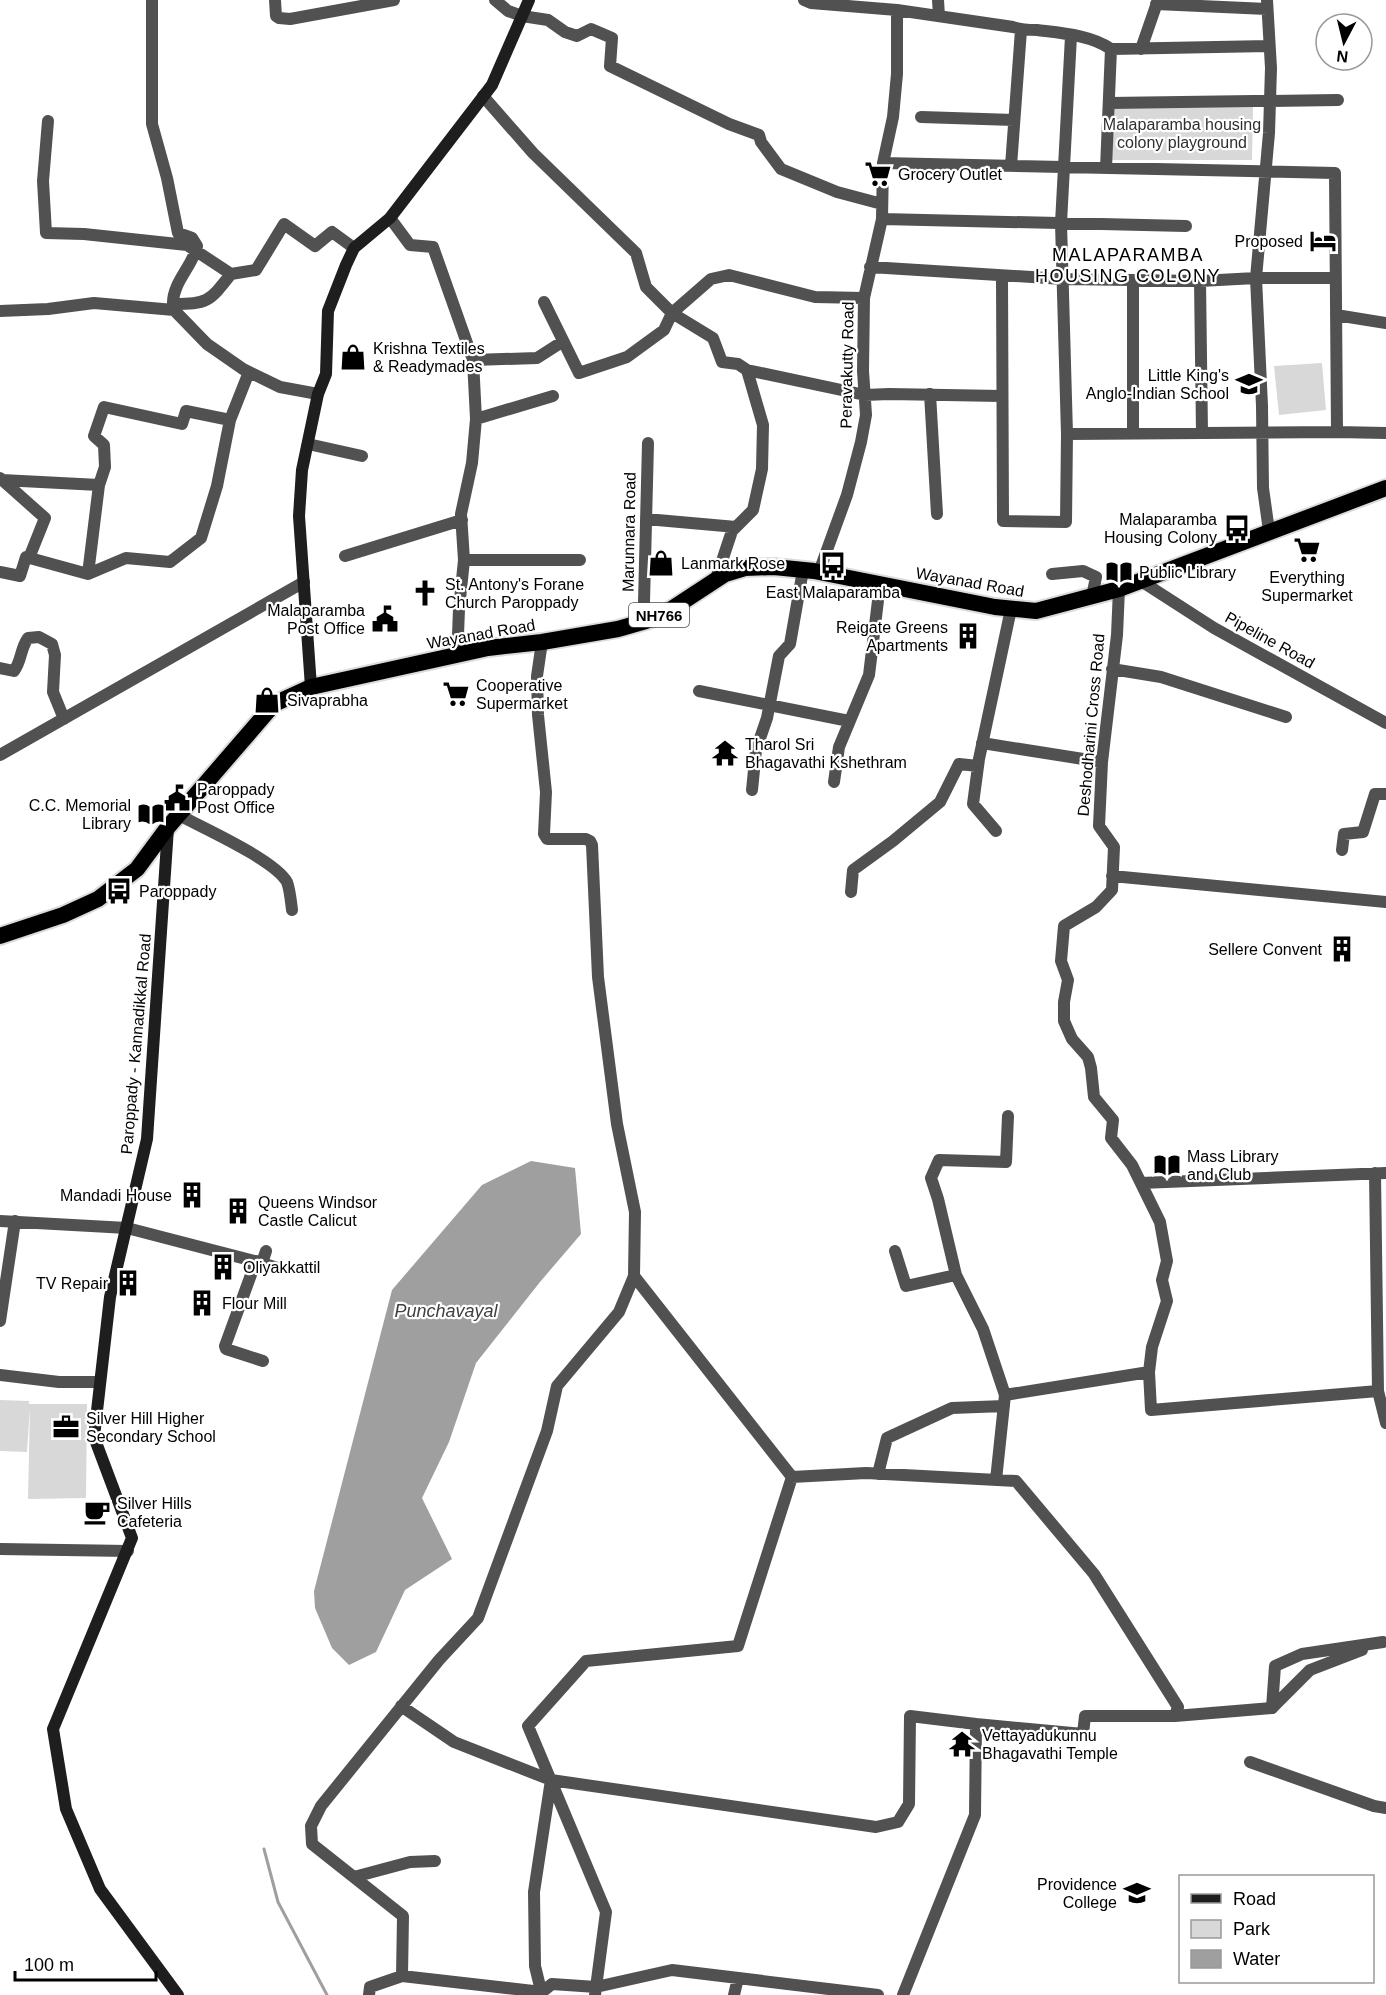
<svg xmlns="http://www.w3.org/2000/svg" width="1386" height="1995" viewBox="0 0 1386 1995" font-family="Arial,sans-serif">
<style>
.green{fill:#d8d8d8}
.water{fill:#9f9f9f}
.lines{fill:none;stroke-linecap:round;stroke-linejoin:round}
.stream{stroke:#9f9f9f;stroke-width:3}
.trunk-casing{stroke:#dbdbdb;stroke-width:20}
.minor{stroke:#515151;stroke-width:12}
.tertiary{stroke:#515151;stroke-width:12}
.secondary{stroke:#1e1e1e;stroke-width:12}
.trunk{stroke:#000;stroke-width:16}
.labels{text-anchor:middle;dominant-baseline:central;stroke-width:4.5;stroke-linejoin:round;paint-order:stroke}
.shield{fill:#fff;stroke:#4c4c4c;stroke-width:1.5}
.shield-label{font-size:15px;font-weight:bold;fill:#000}
.park-label{font-size:16px;fill:#2f2f2f;stroke:#fff}
.poi-label{font-size:16px;fill:#000;stroke:#fff;text-anchor:start}
.street-label{font-size:16px;fill:#000;stroke:#fff}
.neighbourhood-label{font-size:18px;letter-spacing:1.5px;fill:#000;stroke:#fff}
.water-label{font-size:18px;font-style:italic;fill:#404040;stroke:#fff}
</style>
<rect width="100%" height="100%" fill="#fff"/>
<path class="green" d="M 1113,106 L 1253,107 L 1252,160 L 1112,160 Z
M 1322,363 L 1326,410 L 1279,415 L 1274,366 Z
M 0,1400 L 29,1401 L 29,1404 L 87,1404 L 86,1498 L 28,1499 L 30,1407 L 27,1452 L 0,1451 Z"/>
<path class="water" d="M 531,1161 L 575,1168 L 581,1234 L 540,1282 L 476,1363 L 449,1442 L 422,1498 L 452,1559 L 405,1590 L 376,1652 L 349,1665 L 332,1648 L 315,1608 L 314,1591 L 392,1290 L 482,1185 Z"/>
<g class="lines">
<path class="stream" d="M 264,1849 L 278,1902 L 327,1995"/>
<g class="trunk-casing">
<path id="trunk" d="M 0,936 L 63,915 L 98,899 L 137,869 L 168,827 L 274,704 L 311,687 L 488,648 L 542,642 L 618,629 L 646,621 L 667,612 L 725,574 L 745,568 L 774,567 L 814,571 L 995,607 L 1036,611 L 1119,589 L 1386,488"/>
</g>
<path class="minor" d="M 152,0 L 152,124 L 167,178 L 178,233 L 192,238 L 197,246 C 193,266 172,283 173,304
M 275,0 L 276,16 L 279,18 L 290,19 L 394,0
M 495,0 L 508,11 L 522,16 L 548,20 L 565,32 L 577,36 L 591,29 L 612,38 L 610,66 L 729,124 L 759,135 L 761,142 L 781,169 L 837,192 L 882,204
M 804,0 L 811,3 L 897,10 L 1013,27 C 1021,30 1028,30 1037,30 C 1061,33 1091,35 1111,49 L 1269,46
M 938,0 L 939,16
M 1267,0 L 1271,68 L 1269,133 L 1256,278 L 1262,406 L 1263,488 L 1269,531
M 1156,4 L 1267,9
M 1141,49 L 1158,0
M 483,96 L 533,153 L 636,253 L 646,287 L 672,313 L 664,330 L 627,357 L 579,373 L 544,302
M 1109,103 L 1338,100
M 921,117 L 1014,120
M 48,121 L 43,181 L 46,233 L 84,234 L 187,245 L 231,274
M 883,163 L 1335,173 L 1337,432
M 1011,166 L 1021,30
M 1106,168 L 1111,49
M 390,218 L 410,245 L 433,247 L 473,360 L 537,358 L 562,342
M 882,219 L 1186,226
M 870,267 L 1063,279 L 1200,281 L 1256,278 L 1336,278
M 1002,276 L 1003,521 L 1066,522 L 1067,434 L 1061,223 L 1071,36
M 1133,281 L 1133,433
M 1200,281 L 1202,433
M 174,310 L 173,304 C 208,304 209,302 231,274 L 256,270 L 284,224 L 315,246 L 332,232 L 354,248
M 0,311 L 48,309 L 94,303 L 174,310 L 207,344 L 243,369 L 280,387 L 318,394
M 1336,315 L 1386,323
M 473,360 L 476,419
M 747,370 L 865,395 L 889,394 L 1001,396
M 930,394 L 937,514
M 1067,434 L 1337,432 L 1386,433
M 308,444 L 362,456
M 0,478 L 45,518 L 29,558
M 2,480 L 99,485
M 646,519 L 736,527
M 345,556 L 462,520
M 464,560 L 580,560
M 0,572 L 20,576 L 26,557 L 88,574 L 99,485 L 105,467 L 104,445 L 94,436 L 104,407 L 182,424 L 186,411 L 230,420
M 819,572 L 847,495 L 861,442 L 866,415 L 863,371 L 864,298 L 882,219 L 883,163 L 893,117 L 897,74 L 897,10
M 88,574 L 126,558 L 170,562 L 201,538 L 217,486 L 230,420 L 249,372
M 1052,574 L 1083,571 L 1096,577 L 1092,597
M 716,579 L 732,531 L 753,510 L 762,469 L 763,425 L 747,370 L 738,364 L 722,362 L 713,338 L 672,313 L 711,279 L 729,275 L 815,297 L 864,298
M 1141,581 L 1214,628 L 1386,723
M 1119,589 L 1117,635 L 1102,762 L 1099,826 L 1114,847 L 1112,890 L 1096,907 L 1064,926 L 1061,961 L 1068,980 L 1064,1002 L 1064,1021 L 1072,1039 L 1088,1057 L 1091,1068 L 1094,1097 L 1113,1120 L 1111,1138 L 1132,1165 L 1160,1222 L 1167,1261 L 1162,1280 L 1167,1301 L 1152,1347 L 1149,1372 L 1151,1410 L 1378,1391
M 646,621 L 644,602 L 648,443
M 462,654 L 458,635 L 459,609 L 464,560 L 461,514 L 472,463 L 476,419 L 553,396
M 0,668 L 14,671 C 22,660 20,649 28,638 L 39,637 L 52,644 L 55,655 L 53,692 L 64,719
M 1112,669 L 1161,677 L 1286,717
M 699,691 L 849,721
M 982,743 L 1102,762
M 0,755 L 304,582
M 834,782 L 839,747 L 869,675 L 880,584
M 752,790 L 756,750 L 767,718 L 779,656 L 790,644 L 803,570
M 179,815 C 203,828 275,860 287,882 C 290,890 291,902 292,910
M 996,831 L 973,804 L 979,759 L 1011,609
M 1342,850 L 1344,834 L 1363,832 L 1375,794 L 1386,794
M 1112,876 L 1386,902
M 851,892 L 853,870 L 893,841 L 940,802 L 959,764 L 978,766
M 1375,1173 L 1378,1391 L 1386,1423
M 1141,1183 L 1386,1173
M 0,1221 L 127,1228 L 262,1263 L 266,1251
M 895,1251 L 906,1286 L 956,1275 L 938,1199 L 931,1178 L 939,1160 L 1006,1162 L 1008,1116
M 256,1261 L 225,1346 L 226,1349 L 263,1361
M 262,1263 L 280,1269
M 956,1275 L 983,1329 L 1005,1395 L 996,1480
M 0,1321 L 15,1221
M 0,1375 L 59,1382 L 100,1382
M 1005,1395 L 1149,1372
M 878,1474 L 887,1438 L 952,1408 L 1004,1406
M 792,1477 L 866,1473 L 1016,1481 L 1094,1574 L 1178,1707 L 1175,1716 L 1085,1716 L 1083,1734 L 976,1724 L 975,1815 L 903,1995
M 401,1706 L 454,1742 L 551,1780
M 1175,1716 L 1272,1708
M 1250,1762 L 1374,1806 L 1386,1808
M 354,1877 L 410,1862 L 435,1861
M 402,1976 L 542,1992 L 552,1984 L 596,1987 L 672,1970 L 878,1995
M 369,1995 L 370,1987 L 402,1976 L 403,1916 L 312,1844 L 311,1826 L 321,1806 L 439,1660 L 478,1618 L 547,1431 L 557,1386 L 619,1312 L 634,1276 L 635,1212 L 617,1124 L 598,977 L 592,845 L 590,841 L 586,839 L 547,839 L 544,834 L 546,792 L 538,715 L 537,676 L 542,642
M 542,1995 L 535,1966 L 534,1892 L 551,1780 L 876,1827 L 898,1822 L 909,1804 L 910,1716 L 976,1724
M 595,1995 L 606,1912 L 528,1726 L 586,1661 L 738,1646 L 792,1477 L 634,1276
M 734,1995 L 738,1978"/>
<path class="tertiary" d="M 0,1549 L 128,1551
M 1272,1708 L 1275,1666 L 1302,1654 L 1383,1642
M 1272,1708 L 1310,1670 L 1362,1650"/>
<path class="secondary" d="M 311,687 L 299,516 L 302,470 L 318,394 L 326,374 L 328,311 L 346,265 L 354,248 L 390,218 L 492,85 L 529,0
M 168,828 L 147,1139 L 110,1297 L 94,1437 L 132,1538 L 53,1729 L 66,1809 L 100,1889 L 178,1995"/>
<use href="#trunk" class="trunk"/>
</g>
<defs>
<g id="supermarket-bare" transform="scale(2.07)"><path d="M-6-5.5h2.5l.6 2H6L4.5 2H-2.5L-4.4-4H-6ZM-1.5 3.2a1.3 1.3 0 1 0 .1 0ZM3 3.2a1.3 1.3 0 1 0 .1 0Z" fill="#000" stroke="#fff" stroke-width="2.5" paint-order="stroke"/></g>
<g id="hotel-bare" transform="scale(2.07)"><path d="M-6-4.5h1.5V1H6V5H4.5V3h-9V5H-6ZM-4 0a1.8 1.8 0 1 1 3.6 0ZM.5 0V-2.5h3Q6-2.5 6 0Z" fill="#000" stroke="#fff" stroke-width="2.5" paint-order="stroke"/></g>
<g id="shop-bare" transform="scale(2.07)"><path d="M-5-2.5h2.3a2.7 3.5 0 0 1 5.4 0H5L5.5 6h-11ZM-1.5-2.5h3a1.5 2.3 0 0 0-3 0Z" fill="#000" stroke="#fff" stroke-width="2.5" paint-order="stroke"/></g>
<g id="school-bare" transform="scale(2.07)"><path d="M0-5L7-2L0 1L-7-2ZM-4 1L0 2.5L4 1V4Q0 6-4 4Z" fill="#000" stroke="#fff" stroke-width="2.5" paint-order="stroke"/></g>
<g id="bus-bare" transform="scale(2.07)"><path d="M-5-6H5V4H4V6H2V4H-2V6H-4V4H-5ZM-3.5-4V0h7V-4ZM-3.5 1.2v1.5H-2V1.2ZM2 1.2v1.5H3.5V1.2Z" fill="#000" stroke="#fff" stroke-width="2.5" paint-order="stroke"/></g>
<g id="library-bare" transform="scale(2.07)"><path d="M-6-4Q-3-5.5-.7-3.5V5Q-3 3-6 4ZM6-4Q3-5.5 .7-3.5V5Q3 3 6 4Z" fill="#000" stroke="#fff" stroke-width="2.5" paint-order="stroke"/></g>
<g id="church-bare" transform="scale(2.07)"><path d="M-1.2-6h2.4v3.5h3.3v2.4h-3.3V6h-2.4V-.1h-3.3v-2.4h3.3Z" fill="#000" stroke="#fff" stroke-width="2.5" paint-order="stroke"/></g>
<g id="civic-bare" transform="scale(2.07)"><path d="M-.6-6.5H3V-4.5H.6V-3L4-1V1h2V6H-6V1h2V-1L-.6-3ZM-1.2 2.5V6h2.4V2.5Z" fill="#000" stroke="#fff" stroke-width="2.5" paint-order="stroke"/></g>
<g id="building-bare" transform="scale(2.07)"><path d="M-4-6H4V6H1V3H-1V6H-4ZM-2.5-4.3h1.7v1.8h-1.7ZM.8-4.3h1.7v1.8H.8ZM-2.5-1h1.7V.8h-1.7ZM.8-1h1.7V.8H.8Z" fill="#000" stroke="#fff" stroke-width="2.5" paint-order="stroke"/></g>
<g id="temple-bare" transform="scale(2.07)"><path d="M0-6L5-2H3V0L6.5 2.5H4V6H1.5V3h-3V6H-4V2.5H-6.5L-3 0V-2H-5Z" fill="#000" stroke="#fff" stroke-width="2.5" paint-order="stroke"/></g>
<g id="office-bare" transform="scale(2.07)"><path d="M-6-3h4V-5.5h4V-3h4V5H-6ZM-1-4.5V-3h2v-1.5ZM-6 0V1H6V0Z" fill="#000" stroke="#fff" stroke-width="2.5" paint-order="stroke"/></g>
<g id="cafe-bare" transform="scale(2.07)"><path d="M-5.5-4.5H6V0H3Q3 3.5 0 3.5H-2.5Q-5.5 3.5-5.5 0ZM3-3.2v2h1.7v-2ZM-6 4.5H4V6H-6Z" fill="#000" stroke="#fff" stroke-width="2.5" paint-order="stroke"/></g>
<g id="university-bare" transform="scale(2.07)"><path d="M0-5L7-2L0 1L-7-2ZM-4 1L0 2.5L4 1V4Q0 6-4 4Z" fill="#000" stroke="#fff" stroke-width="2.5" paint-order="stroke"/></g>
</defs>
<g fill-rule="evenodd">
<use href="#supermarket-bare" x="878" y="174"/>
<use href="#hotel-bare" x="1323" y="241"/>
<use href="#shop-bare" x="353" y="357"/>
<use href="#school-bare" x="1249" y="384"/>
<use href="#bus-bare" x="1237" y="528"/>
<use href="#supermarket-bare" x="1307" y="550"/>
<use href="#shop-bare" x="661" y="563"/>
<use href="#bus-bare" x="833" y="565"/>
<use href="#library-bare" x="1119" y="572"/>
<use href="#church-bare" x="425" y="593"/>
<use href="#civic-bare" x="385" y="619"/>
<use href="#building-bare" x="968" y="636"/>
<use href="#supermarket-bare" x="456" y="694"/>
<use href="#shop-bare" x="267" y="700"/>
<use href="#temple-bare" x="725" y="753"/>
<use href="#civic-bare" x="177" y="798"/>
<use href="#library-bare" x="151" y="814"/>
<use href="#bus-bare" x="119" y="891"/>
<use href="#building-bare" x="1342" y="949"/>
<use href="#library-bare" x="1167" y="1165"/>
<use href="#building-bare" x="192" y="1195"/>
<use href="#building-bare" x="238" y="1211"/>
<use href="#building-bare" x="223" y="1267"/>
<use href="#building-bare" x="128" y="1283"/>
<use href="#building-bare" x="202" y="1303"/>
<use href="#office-bare" x="66" y="1427"/>
<use href="#cafe-bare" x="97" y="1512"/>
<use href="#temple-bare" x="962" y="1744"/>
<use href="#university-bare" x="1137" y="1893"/>
</g>
<g class="labels">
<rect class="shield" x="629" y="603" width="60" height="24" rx="4.5"/>
<g class="shield-label">
<text x="659" y="615">NH766</text>
</g>
<g class="park-label">
<text x="1182" y="124">Malaparamba housing<tspan x="1182" dy="18">colony playground</tspan></text>
</g>
<g class="poi-label">
<text x="898" y="174">Grocery Outlet</text>
<text x="1303" y="241" text-anchor="end">Proposed</text>
<text x="373" y="348">Krishna Textiles<tspan x="373" dy="18">&amp; Readymades</tspan></text>
<text x="1229" y="375" text-anchor="end">Little King's<tspan x="1229" dy="18">Anglo-Indian School</tspan></text>
<text x="1217" y="519" text-anchor="end">Malaparamba<tspan x="1217" dy="18">Housing Colony</tspan></text>
<text x="681" y="563">Lanmark Rose</text>
<text x="1139" y="572">Public Library</text>
<text x="1307" y="577" text-anchor="middle">Everything<tspan x="1307" dy="18">Supermarket</tspan></text>
<text x="445" y="584">St. Antony's Forane<tspan x="445" dy="18">Church Paroppady</tspan></text>
<text x="833" y="592" text-anchor="middle">East Malaparamba</text>
<text x="365" y="610" text-anchor="end">Malaparamba<tspan x="365" dy="18">Post Office</tspan></text>
<text x="948" y="627" text-anchor="end">Reigate Greens<tspan x="948" dy="18">Apartments</tspan></text>
<text x="476" y="685">Cooperative<tspan x="476" dy="18">Supermarket</tspan></text>
<text x="287" y="700">Sivaprabha</text>
<text x="745" y="744">Tharol Sri<tspan x="745" dy="18">Bhagavathi Kshethram</tspan></text>
<text x="197" y="789">Paroppady<tspan x="197" dy="18">Post Office</tspan></text>
<text x="131" y="805" text-anchor="end">C.C. Memorial<tspan x="131" dy="18">Library</tspan></text>
<text x="139" y="891">Paroppady</text>
<text x="1322" y="949" text-anchor="end">Sellere Convent</text>
<text x="1187" y="1156">Mass Library<tspan x="1187" dy="18">and Club</tspan></text>
<text x="172" y="1195" text-anchor="end">Mandadi House</text>
<text x="258" y="1202">Queens Windsor<tspan x="258" dy="18">Castle Calicut</tspan></text>
<text x="243" y="1267">Oliyakkattil</text>
<text x="108" y="1283" text-anchor="end">TV Repair</text>
<text x="222" y="1303">Flour Mill</text>
<text x="86" y="1418">Silver Hill Higher<tspan x="86" dy="18">Secondary School</tspan></text>
<text x="117" y="1503">Silver Hills<tspan x="117" dy="18">Cafeteria</tspan></text>
<text x="982" y="1735">Vettayadukunnu<tspan x="982" dy="18">Bhagavathi Temple</tspan></text>
<text x="1117" y="1884" text-anchor="end">Providence<tspan x="1117" dy="18">College</tspan></text>
</g>
<g class="street-label">
<text transform="translate(847 365) rotate(-89)">Peravakutty Road</text>
<text transform="translate(629 532) rotate(-89)">Marunnara Road</text>
<text transform="translate(970 582) rotate(10)">Wayanad Road</text>
<text transform="translate(481 634) rotate(-10)">Wayanad Road</text>
<text transform="translate(1270 640) rotate(29)">Pipeline Road</text>
<text transform="translate(1091 725) rotate(-85)">Deshodharini Cross Road</text>
<text transform="translate(136 1044) rotate(-85)">Paroppady - Kannadikkal Road</text>
</g>
<g class="neighbourhood-label">
<text x="1128" y="255">MALAPARAMBA<tspan x="1128" dy="21">HOUSING COLONY</tspan></text>
</g>
<g class="water-label">
<text x="446" y="1311">Punchavayal</text>
</g>
</g>
<rect x="1179" y="1875" width="195" height="108" fill="#ffffff" stroke="#999999" stroke-width="1.5"/>
<rect x="1191" y="1894" width="30" height="9" fill="#1e1e1e" stroke="#999999" stroke-width="1.5"/>
<text x="1233" y="1905" font-size="18" fill="#000000">Road</text>
<rect x="1191" y="1920" width="30" height="18" fill="#d8d8d8" stroke="#999999" stroke-width="1.5"/>
<text x="1233" y="1935" font-size="18" fill="#000000">Park</text>
<rect x="1191" y="1950" width="30" height="18" fill="#9f9f9f" stroke="#999999" stroke-width="1.5"/>
<text x="1233" y="1965" font-size="18" fill="#000000">Water</text>
<g transform="translate(1344 42) rotate(187)"><circle r="28" fill="#ffffff" stroke="#999999" stroke-width="1.5"/>
<path d="M0-4.5L10 22L0 15L-10 22Z" fill="#000000"/>
<text y="-9" font-size="16" font-weight="bold" text-anchor="middle" fill="#000000">N</text>
</g>
<path d="M15 1971v9h141v-9" fill="none" stroke="#000000" stroke-width="3"/>
<text x="24" y="1971" font-size="18" fill="#000000" stroke="#ffffff" stroke-width="4.5" paint-order="stroke">100 m</text>
</svg>
